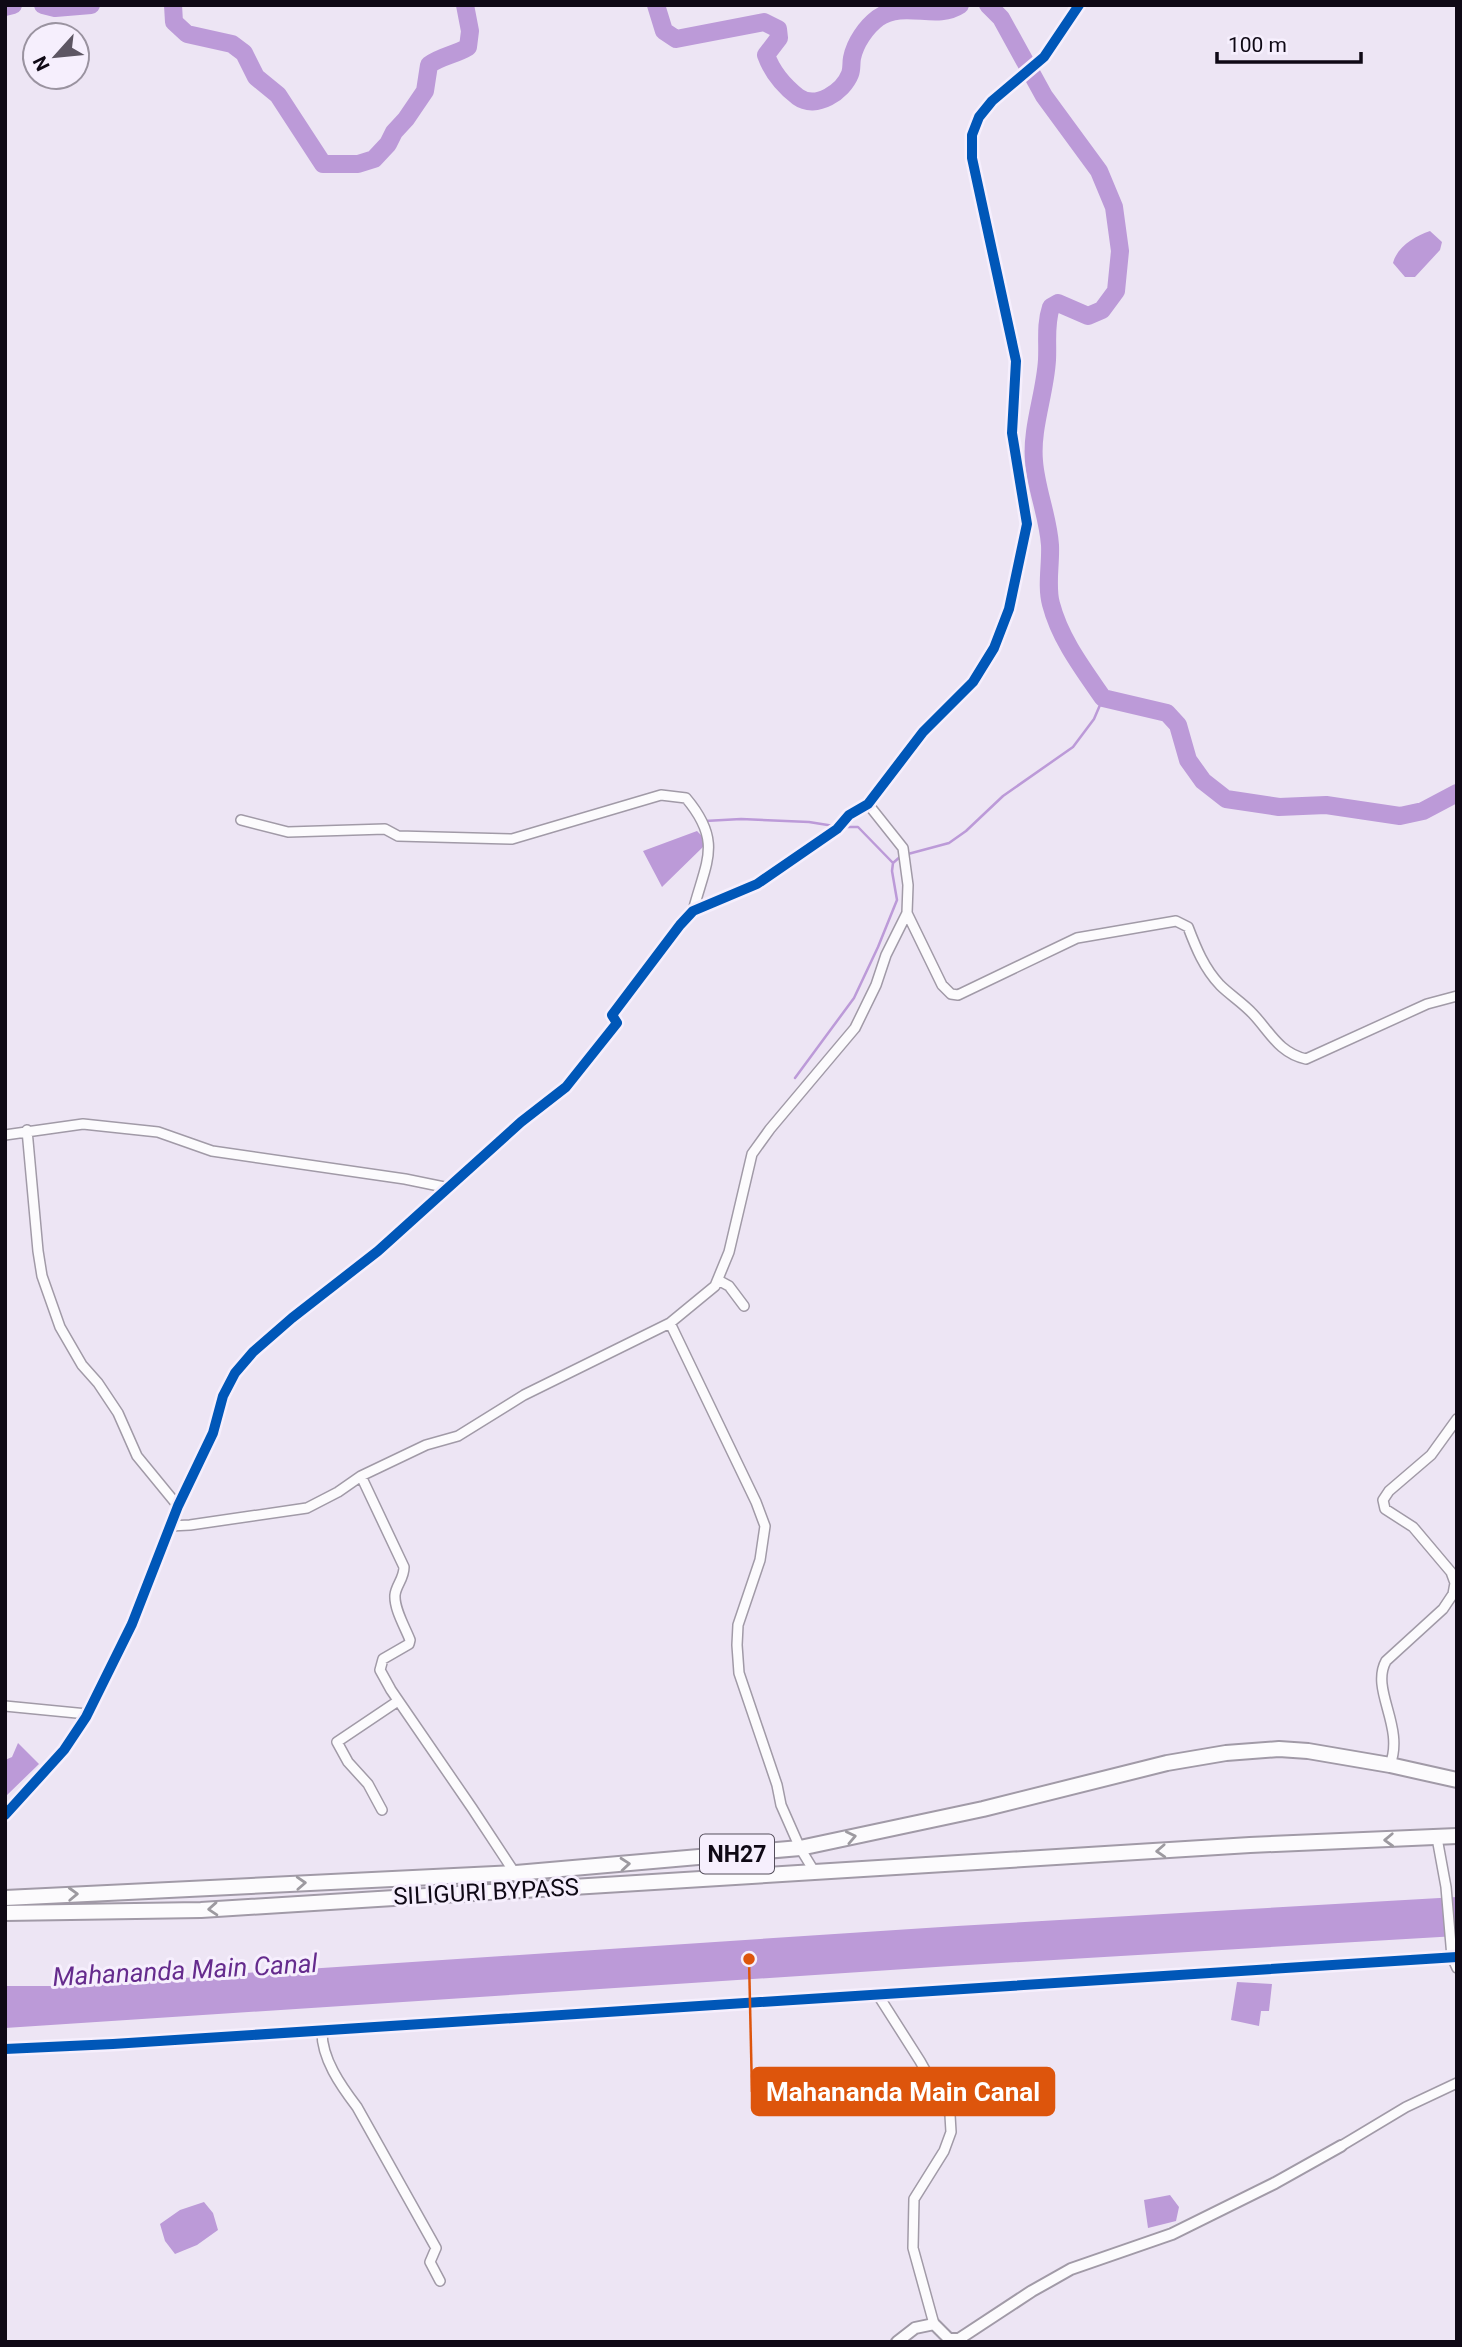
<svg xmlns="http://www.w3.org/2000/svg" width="1462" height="2347" viewBox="0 0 1462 2347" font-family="Roboto,sans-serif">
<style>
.water{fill:#bc9ad8}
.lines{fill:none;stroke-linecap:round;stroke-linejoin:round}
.stream{stroke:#bc9ad8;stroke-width:2.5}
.river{stroke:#bc9ad8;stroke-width:18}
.minor-casing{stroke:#a19aa7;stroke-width:12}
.tertiary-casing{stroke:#a19aa7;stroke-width:14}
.trunk-casing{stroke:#a19aa7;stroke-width:18}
.minor{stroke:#fcfbfd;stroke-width:9}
.tertiary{stroke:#fcfbfd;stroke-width:10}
.trunk{stroke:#fcfbfd;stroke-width:14}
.cycleway-casing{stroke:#f6effd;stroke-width:15}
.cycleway{stroke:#0057b8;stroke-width:10}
.oneway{stroke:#9d9aa0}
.labels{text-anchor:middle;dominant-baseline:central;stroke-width:6;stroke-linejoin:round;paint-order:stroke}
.shield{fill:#f6effd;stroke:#544e5b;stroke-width:2}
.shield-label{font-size:23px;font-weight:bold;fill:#0f0915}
.street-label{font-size:24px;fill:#0f0915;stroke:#f6effd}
.water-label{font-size:26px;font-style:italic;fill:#652b8d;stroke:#f6effd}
.leader{fill:none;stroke:#dd550c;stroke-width:2.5}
.callout-dot{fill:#dd550c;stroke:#f6effd;stroke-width:2.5}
.callout{fill:#dd550c;stroke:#dd550c;stroke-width:2.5}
.callout-label{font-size:26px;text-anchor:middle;font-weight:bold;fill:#fff}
</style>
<rect width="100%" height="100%" fill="#ede5f4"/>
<path class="water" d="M 1430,231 L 1442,242 L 1440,250 L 1415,277 L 1405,277 L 1393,263 C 1397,247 1415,236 1430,231 Z
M 697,831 L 704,838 L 705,845 L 662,887 L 643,851 Z
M 18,1743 L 39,1764 L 5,1797 L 5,1760 L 12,1757 Z
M 1457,1897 L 1457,1936 L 951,1966 L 5,2028 L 5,1986 L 85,1986 L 245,1973 L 957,1926 Z
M 1237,1982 L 1272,1984 L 1269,2011 L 1261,2011 L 1259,2026 L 1231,2020 Z
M 1170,2195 L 1179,2207 L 1176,2221 L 1148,2228 L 1144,2200 Z
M 204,2202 L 213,2213 L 218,2230 L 197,2245 L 175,2254 L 165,2241 L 160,2224 L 180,2210 Z"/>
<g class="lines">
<path class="stream" d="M 705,821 L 741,819 L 809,822 L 834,826
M 844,827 L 858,827 L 893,863
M 908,854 L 949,843 L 966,831 L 1003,796 L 1073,747 L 1094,719 L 1103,698
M 795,1078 L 854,998 L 878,947 L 897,900 L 892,871 L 893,863 L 901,856"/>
<path class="river" d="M 43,5 L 55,8 L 91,5
M 173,5 L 174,22 L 187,34 L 232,44 L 244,53 L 256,77 L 278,95 L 323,164 L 358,164 L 374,159 L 388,144 L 394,132 L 406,119 L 425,91 L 429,65 C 441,56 455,55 468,47 L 470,31 L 465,5
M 656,5 L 664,31 L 676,39 L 764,22 L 778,29 L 779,38 L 766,55 C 772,72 784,86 798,97 C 816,110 843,92 850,74 C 852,69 851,63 852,58 C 855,43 866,27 878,18 C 905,0 936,21 960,5
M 988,5 L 1001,18 L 1044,96 L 1099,171 L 1114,207 L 1120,251 L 1116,291 L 1102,310 L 1088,316 L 1058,303 L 1051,307 C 1045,325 1048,342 1047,360 C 1045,394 1031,428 1034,461 C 1036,489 1048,516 1050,545 C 1051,564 1046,586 1051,604 C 1060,639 1083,669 1103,698 L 1167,713 L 1178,725 L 1188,760 L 1203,781 L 1226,799 L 1279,807 L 1326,805 L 1400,816 L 1423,811 L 1457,793
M 5,7 L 13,5"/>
<g class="minor-casing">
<path id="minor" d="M 868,804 L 903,848 L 908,885 L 907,913 L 942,985 L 951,994 L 958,995 L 1077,938 L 1176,921 L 1188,927 C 1196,948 1204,968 1220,985 C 1230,995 1243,1003 1253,1014 C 1270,1032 1279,1053 1306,1059 L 1427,1004 L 1457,996
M 241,820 L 288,832 L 385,829 L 398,836 L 512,839 L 661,795 L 686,798 C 723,842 706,861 693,911
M 27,1130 L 38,1251 L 42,1276 L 60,1327 L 82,1365 L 98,1383 L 118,1413 L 137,1456 L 178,1506
M 5,1135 L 83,1124 L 158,1132 L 212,1151 L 405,1179 L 449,1188
M 718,1280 L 729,1286 L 744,1306
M 670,1323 L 756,1502 L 765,1526 L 760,1560 L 738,1625 L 737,1645 L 739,1673 L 777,1785 L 781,1805 L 800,1848 L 814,1871
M 361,1476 L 404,1567 C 404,1579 396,1585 395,1595 C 394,1609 405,1627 410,1640 L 409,1644 L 383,1659 L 380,1670 L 391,1690 L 472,1808 L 526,1890
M 170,1526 L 190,1525 L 307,1508 L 338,1492 L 361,1476 L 426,1445 L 458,1436 L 524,1395 L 670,1323 L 715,1286 L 729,1252 L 752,1154 L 770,1129 L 855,1028 L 876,985 L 886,955 L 907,913
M 5,1706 L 87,1714
M 1390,1765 C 1405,1726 1370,1690 1386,1661 L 1443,1609 L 1453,1594 L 1455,1583 L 1451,1572 L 1413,1527 L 1385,1509 L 1383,1500 L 1389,1491 L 1431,1455 L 1457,1419
M 382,1810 L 368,1784 L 348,1762 L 337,1742 L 398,1701
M 5,1815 L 64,1750 L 86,1717 L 132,1624 L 178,1506 L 213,1433 L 223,1396 L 235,1373 L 253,1352 L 292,1318 L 378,1251 L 521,1122 L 566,1087 L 617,1023 L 612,1015 L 680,925 L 693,911 L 757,884 L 837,829 L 849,815 L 868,804 L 923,732 L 973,682 L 994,648 L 1009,609 L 1027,524 L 1012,433 L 1016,361 L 972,158 L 972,135 L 979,117 L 992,101 L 1044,57 L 1079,5
M 1437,1838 L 1446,1887 L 1452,1957 L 1457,1968
M 878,1995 L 920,2061 L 950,2115 L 951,2132 L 944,2151 L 914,2199 L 913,2248 L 934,2324
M 322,2030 C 321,2058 341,2086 357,2107 L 436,2248 L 430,2262 L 440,2281
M 5,2049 L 113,2044 L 1457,1957
M 1341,2146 L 1406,2107 L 1457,2083"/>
</g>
<g class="tertiary-casing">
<path id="tertiary" d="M 897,2342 L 915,2328 L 934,2324 L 949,2339 L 959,2339 L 1032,2291 L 1071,2269 L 1172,2234 L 1275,2183 L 1341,2146"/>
</g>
<g class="trunk-casing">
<path id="trunk" d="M 5,1898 L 516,1873 L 800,1848 L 983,1809 L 1167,1763 L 1226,1753 L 1279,1749 L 1308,1751 L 1390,1765 L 1457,1780
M 5,1913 L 201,1910 L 1250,1845 L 1457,1836"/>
</g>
<use href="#minor" class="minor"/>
<use href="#tertiary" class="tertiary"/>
<use href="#trunk" class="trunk"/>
<g class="cycleway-casing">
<path id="cycleway" d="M 5,1815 L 64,1750 L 86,1717 L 132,1624 L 178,1506 L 213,1433 L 223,1396 L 235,1373 L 253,1352 L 292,1318 L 378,1251 L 521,1122 L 566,1087 L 617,1023 L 612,1015 L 680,925 L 693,911 L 757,884 L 837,829 L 849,815 L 868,804 L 923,732 L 973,682 L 994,648 L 1009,609 L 1027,524 L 1012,433 L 1016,361 L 972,158 L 972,135 L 979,117 L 992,101 L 1044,57 L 1079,5
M 5,2049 L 113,2044 L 1457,1957"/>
</g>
<use href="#cycleway" class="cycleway"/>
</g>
<defs><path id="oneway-chevron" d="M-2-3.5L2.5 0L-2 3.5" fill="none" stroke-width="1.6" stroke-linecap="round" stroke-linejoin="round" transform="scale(1.75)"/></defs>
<g class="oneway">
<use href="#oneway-chevron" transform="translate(851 1837) rotate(-12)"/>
<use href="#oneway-chevron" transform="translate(1389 1840) rotate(178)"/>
<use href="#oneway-chevron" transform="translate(1161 1851) rotate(177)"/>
<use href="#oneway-chevron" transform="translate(625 1864) rotate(-5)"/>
<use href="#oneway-chevron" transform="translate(301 1883) rotate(-3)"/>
<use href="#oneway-chevron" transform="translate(73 1894) rotate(-2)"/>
<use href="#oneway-chevron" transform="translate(213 1909) rotate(176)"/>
</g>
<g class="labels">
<rect class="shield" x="700" y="1834.5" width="74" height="39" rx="5"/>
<g class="shield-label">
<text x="737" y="1854">NH27</text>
</g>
<g class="street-label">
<text transform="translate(486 1892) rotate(-3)">SILIGURI BYPASS</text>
</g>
<g class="water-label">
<text transform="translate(185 1970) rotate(-3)">Mahananda Main Canal</text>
</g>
</g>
<path class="leader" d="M749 1959L752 2092"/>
<circle class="callout-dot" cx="749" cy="1959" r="7"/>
<rect class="callout" x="752" y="2068" width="302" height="47" rx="7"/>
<g class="callout-label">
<text x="903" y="2101">Mahananda Main Canal</text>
</g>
<rect width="1462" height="2347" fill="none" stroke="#0f0915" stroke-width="14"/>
<g transform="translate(56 56) rotate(243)"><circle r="33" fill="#f6effd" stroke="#9a93a0" stroke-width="2"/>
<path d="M0-5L12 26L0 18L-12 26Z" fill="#5d5663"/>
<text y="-10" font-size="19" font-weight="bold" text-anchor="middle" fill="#0f0915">N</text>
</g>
<path d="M1217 52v10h144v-10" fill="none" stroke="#0f0915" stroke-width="3.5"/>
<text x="1228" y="52" font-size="21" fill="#0f0915" stroke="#f6effd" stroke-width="5" paint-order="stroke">100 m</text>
</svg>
